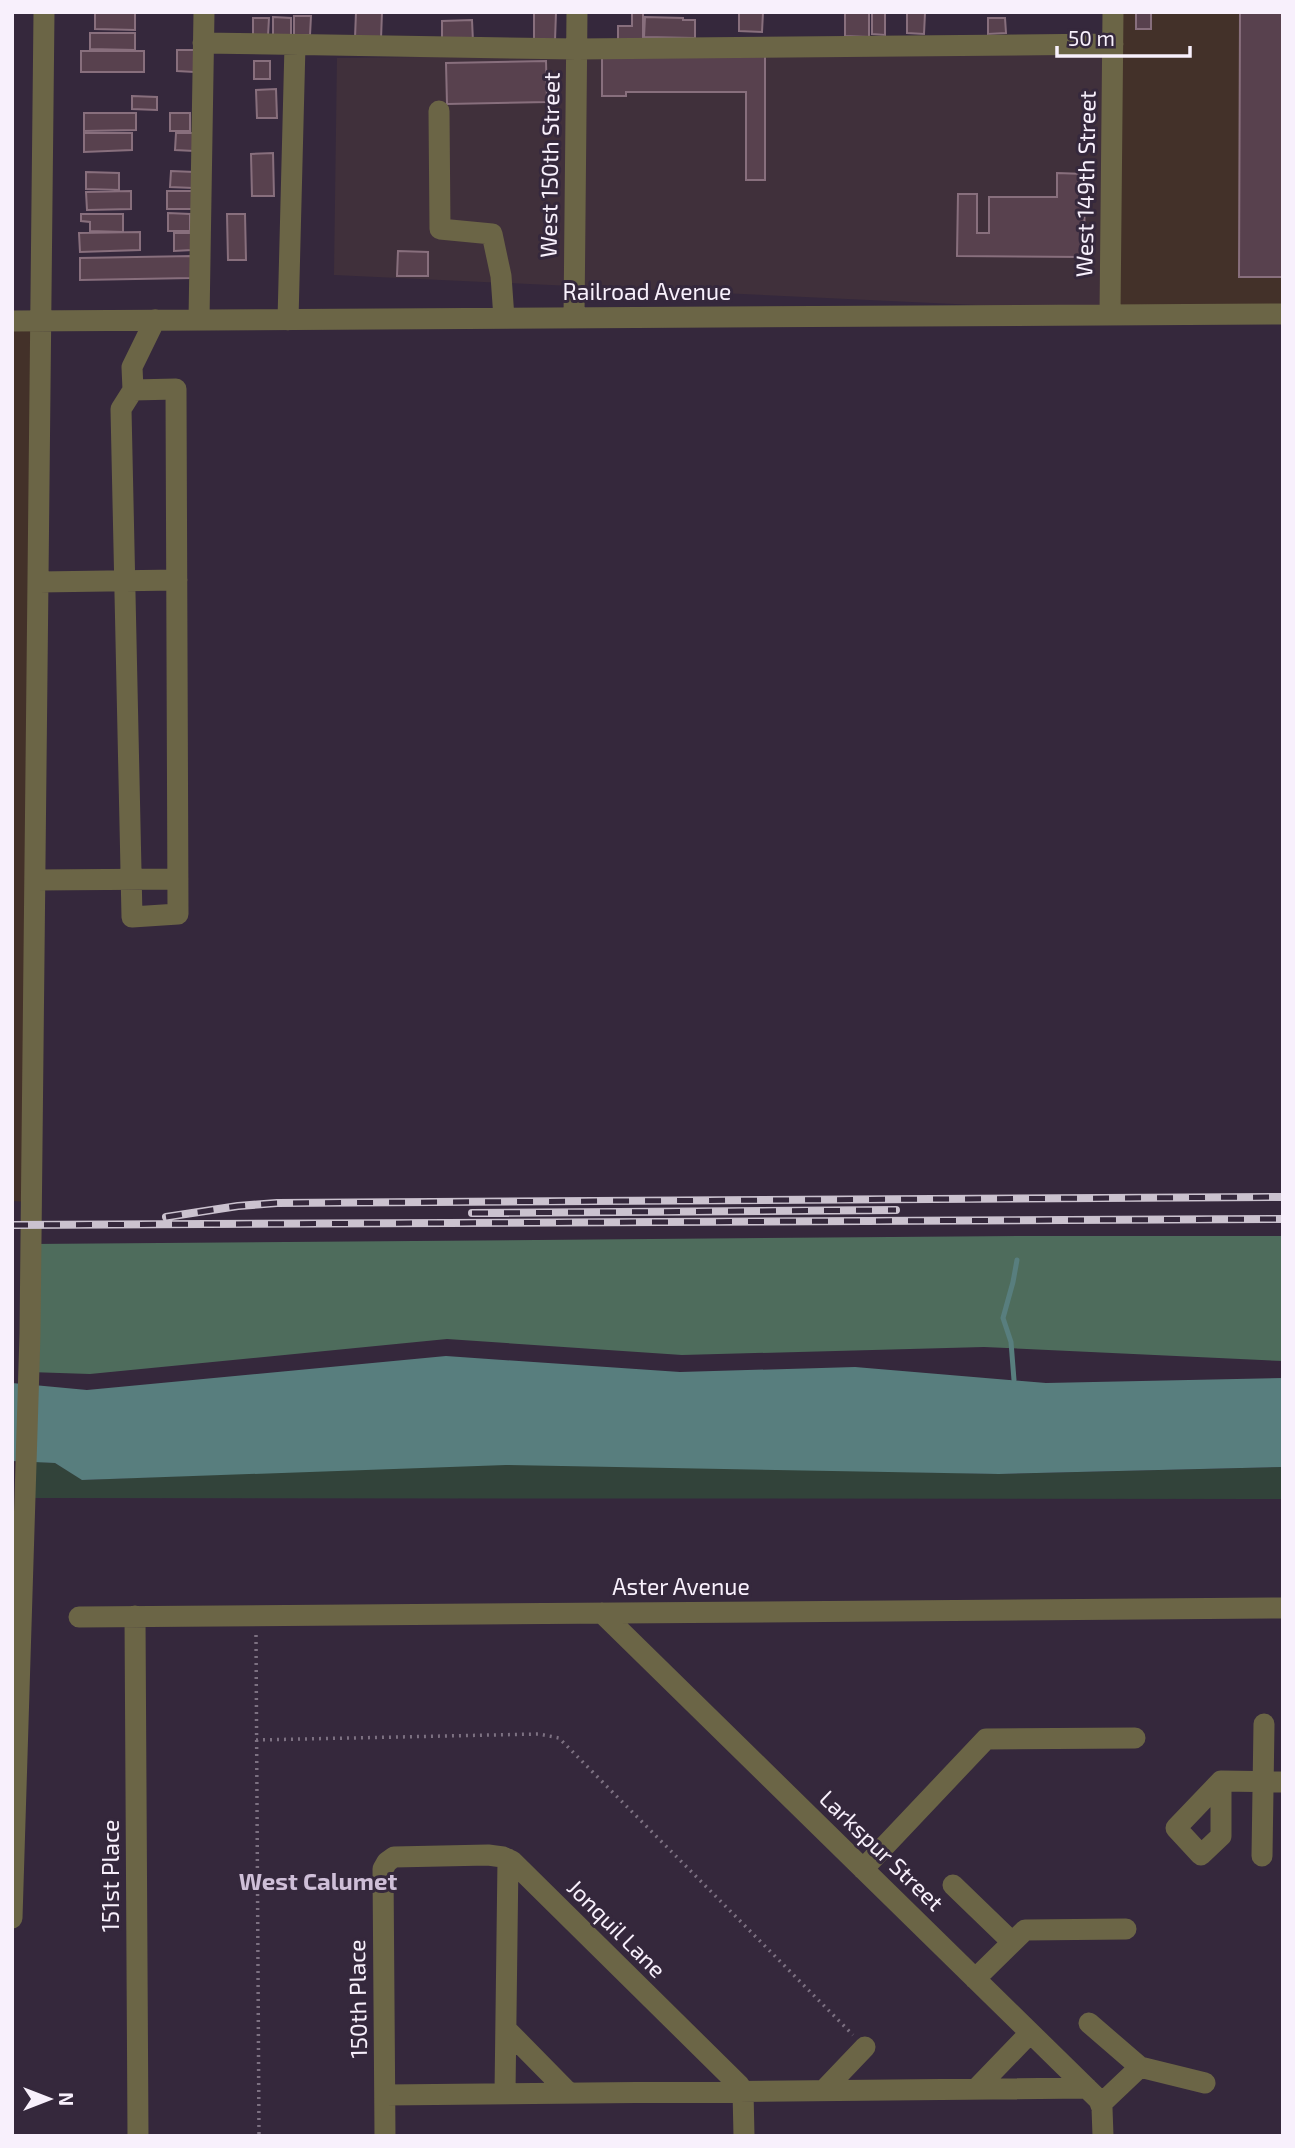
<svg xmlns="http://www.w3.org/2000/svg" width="1295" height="2148" viewBox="0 0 1295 2148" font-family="'Exo 2',sans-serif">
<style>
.commercial{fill:#40303b}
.industrial{fill:#433129}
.green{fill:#32433a}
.forest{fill:#4e6c5c}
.water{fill:#587e7e}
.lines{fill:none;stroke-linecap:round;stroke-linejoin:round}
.stream{stroke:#587e7e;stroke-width:5}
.building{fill:#58414e;stroke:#886f7d;stroke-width:2}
.path{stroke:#7d7182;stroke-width:3.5;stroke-dasharray:2 5;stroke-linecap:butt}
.minor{stroke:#6b6546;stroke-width:21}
.rail-casing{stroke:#cbc2cf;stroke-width:8}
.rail{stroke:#35283c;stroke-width:5;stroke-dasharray:16;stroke-linecap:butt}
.labels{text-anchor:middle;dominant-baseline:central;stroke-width:6;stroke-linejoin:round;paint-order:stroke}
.street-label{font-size:23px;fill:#f8f0fc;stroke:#35283c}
.neighbourhood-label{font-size:24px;font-weight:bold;fill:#cfbfd8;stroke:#35283c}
</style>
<rect width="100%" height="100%" fill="#35283c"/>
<path class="commercial" d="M 1108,48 L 1105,311 L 334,275 L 337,58 Z"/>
<path class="industrial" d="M 1113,12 L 1283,12 L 1283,314 L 1110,315 Z
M 12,328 L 40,329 L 32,1202 L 12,1201 Z"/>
<path class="green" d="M 27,1461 L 55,1463 L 83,1480 L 511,1462 L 999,1474 L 1283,1467 L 1283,1499 L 26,1498 Z"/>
<path class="forest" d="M 1022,1236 L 1283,1236 L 1283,1361 L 984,1347 L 682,1355 L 447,1339 L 90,1374 L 29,1372 L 31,1244 Z"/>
<path class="water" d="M 446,1356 L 680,1372 L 855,1367 L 1046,1383 L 1283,1378 L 1283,1467 L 999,1474 L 506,1465 L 82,1480 L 55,1463 L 12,1461 L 12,1383 L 87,1390 Z"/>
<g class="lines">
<path class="stream" d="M 1014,1380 L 1011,1342 L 1003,1318 L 1013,1282 L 1017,1260"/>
</g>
<path class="building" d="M 95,12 L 135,12 L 135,30 L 95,29 Z
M 356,12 L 382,12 L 381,39 L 355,38 Z
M 534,12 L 556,12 L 555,41 L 534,41 Z
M 632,12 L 643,12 L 643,41 L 618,40 L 618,26 L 632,26 Z
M 739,12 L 763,12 L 762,32 L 739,31 Z
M 845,12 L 869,12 L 869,37 L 845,36 Z
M 872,12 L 885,12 L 885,35 L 872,34 Z
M 1136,12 L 1151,12 L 1151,29 L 1136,29 Z
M 1240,12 L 1283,12 L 1283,277 L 1239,277 Z
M 907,13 L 925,13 L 924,34 L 907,33 Z
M 294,16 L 311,16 L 310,35 L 294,35 Z
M 273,17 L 291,18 L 291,37 L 273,36 Z
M 645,17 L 683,18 L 683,20 L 695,20 L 695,38 L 644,37 Z
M 253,18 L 269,18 L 268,36 L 253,35 Z
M 988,18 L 1005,18 L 1006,33 L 988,34 Z
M 472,20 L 473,42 L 442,42 L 442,21 Z
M 90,33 L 135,33 L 135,50 L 90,49 Z
M 177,50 L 195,50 L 194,72 L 177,71 Z
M 81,51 L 144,51 L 144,72 L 81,72 Z
M 765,52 L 765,180 L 746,180 L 746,92 L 626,92 L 626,96 L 602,96 L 602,53 Z
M 254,61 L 270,61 L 270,79 L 254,79 Z
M 546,61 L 547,102 L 447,104 L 446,63 Z
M 276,89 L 277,118 L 257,118 L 256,90 Z
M 132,96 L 157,97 L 157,110 L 132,109 Z
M 84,113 L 136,113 L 136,130 L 84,131 Z
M 170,113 L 190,113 L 190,131 L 170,131 Z
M 84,133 L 132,133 L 132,150 L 84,152 Z
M 176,133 L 194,133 L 194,151 L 175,150 Z
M 273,153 L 274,196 L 252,196 L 251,154 Z
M 171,171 L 194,172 L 193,188 L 170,187 Z
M 86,172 L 119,173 L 119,190 L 86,189 Z
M 1057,173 L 1085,174 L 1084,257 L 957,256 L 958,194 L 977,194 L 977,233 L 989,233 L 989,197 L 1057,197 Z
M 131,191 L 131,209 L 87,210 L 86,192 Z
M 167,191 L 196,191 L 196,209 L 167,209 Z
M 168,213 L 190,214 L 190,231 L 168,231 Z
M 81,214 L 123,214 L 123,232 L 90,231 L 90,222 L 81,221 Z
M 227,214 L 245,214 L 246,260 L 228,260 Z
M 140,232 L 140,250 L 80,252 L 79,233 Z
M 174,233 L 191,233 L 192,250 L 174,251 Z
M 398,251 L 428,252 L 428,276 L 397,276 Z
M 192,256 L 192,278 L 80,280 L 80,258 Z"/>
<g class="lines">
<path class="path" d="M 256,1635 L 259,2136
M 256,1740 L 539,1734 L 559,1738 L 853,2035"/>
<path class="minor" d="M 203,43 L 577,49 L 1113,44
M 439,111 L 440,229 L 492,234 L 501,276 L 504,318
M 1110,315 L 1113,12
M 574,318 L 577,12
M 199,320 L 204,12
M 288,320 L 295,45
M 12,321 L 1283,314
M 133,390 L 176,389 L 178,914 L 132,917 L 121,409 L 133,390 L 132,367 L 155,320
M 39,582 L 177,580
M 35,880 L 178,879
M 602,1613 L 1099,2100 L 1102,2108 L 1103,2136
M 135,1616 L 138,2136
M 79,1617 L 1283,1608
M 1221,1781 L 1221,1836 L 1201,1855 L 1176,1828 L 1221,1781 L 1283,1782
M 1262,1856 L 1264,1724
M 863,1869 L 986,1739 L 1135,1738
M 953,1885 L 1012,1942
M 12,1918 L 30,1334 L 44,12
M 975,1979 L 1025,1930 L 1126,1929
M 1089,2023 L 1140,2067 L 1205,2083
M 506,2029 L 569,2093
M 976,2089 L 1030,2033
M 824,2090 L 865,2047
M 505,2093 L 508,1859
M 385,2095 L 1087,2088
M 1101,2104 L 1140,2067
M 385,2136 L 383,1869 L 387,1862 L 394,1857 L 488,1855 L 503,1857 L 512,1861 L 739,2085 L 743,2091 L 744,2136"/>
<g class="rail-casing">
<path id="rail" d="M 472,1213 L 896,1210
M 166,1217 L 238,1206 L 277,1203 L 1283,1197
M 12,1225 L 1283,1219"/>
</g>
<use href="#rail" class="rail"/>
</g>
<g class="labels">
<g class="street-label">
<text transform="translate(549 165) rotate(-89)">West 150th Street</text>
<text transform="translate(1085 184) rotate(-89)">West 149th Street</text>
<text x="647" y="291">Railroad Avenue</text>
<text x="681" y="1586">Aster Avenue</text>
<text transform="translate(882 1850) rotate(44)">Larkspur Street</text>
<text transform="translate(110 1876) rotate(-90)">151st Place</text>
<text transform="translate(617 1928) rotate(45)">Jonquil Lane</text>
<text transform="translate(357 1999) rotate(-91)">150th Place</text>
</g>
<g class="neighbourhood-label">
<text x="318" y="1880">West Calumet</text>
</g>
</g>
<rect width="1295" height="2148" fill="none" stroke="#f8f0fc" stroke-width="28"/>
<g transform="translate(49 2099) rotate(90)" stroke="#35283c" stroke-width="5" paint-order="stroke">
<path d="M0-5L12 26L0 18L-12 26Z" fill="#f8f0fc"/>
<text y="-10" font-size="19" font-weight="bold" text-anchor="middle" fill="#f8f0fc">N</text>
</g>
<path d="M1057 46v10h133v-10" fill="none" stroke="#f8f0fc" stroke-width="3.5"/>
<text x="1068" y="46" font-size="21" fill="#f8f0fc" stroke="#35283c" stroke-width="5" paint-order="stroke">50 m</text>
</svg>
